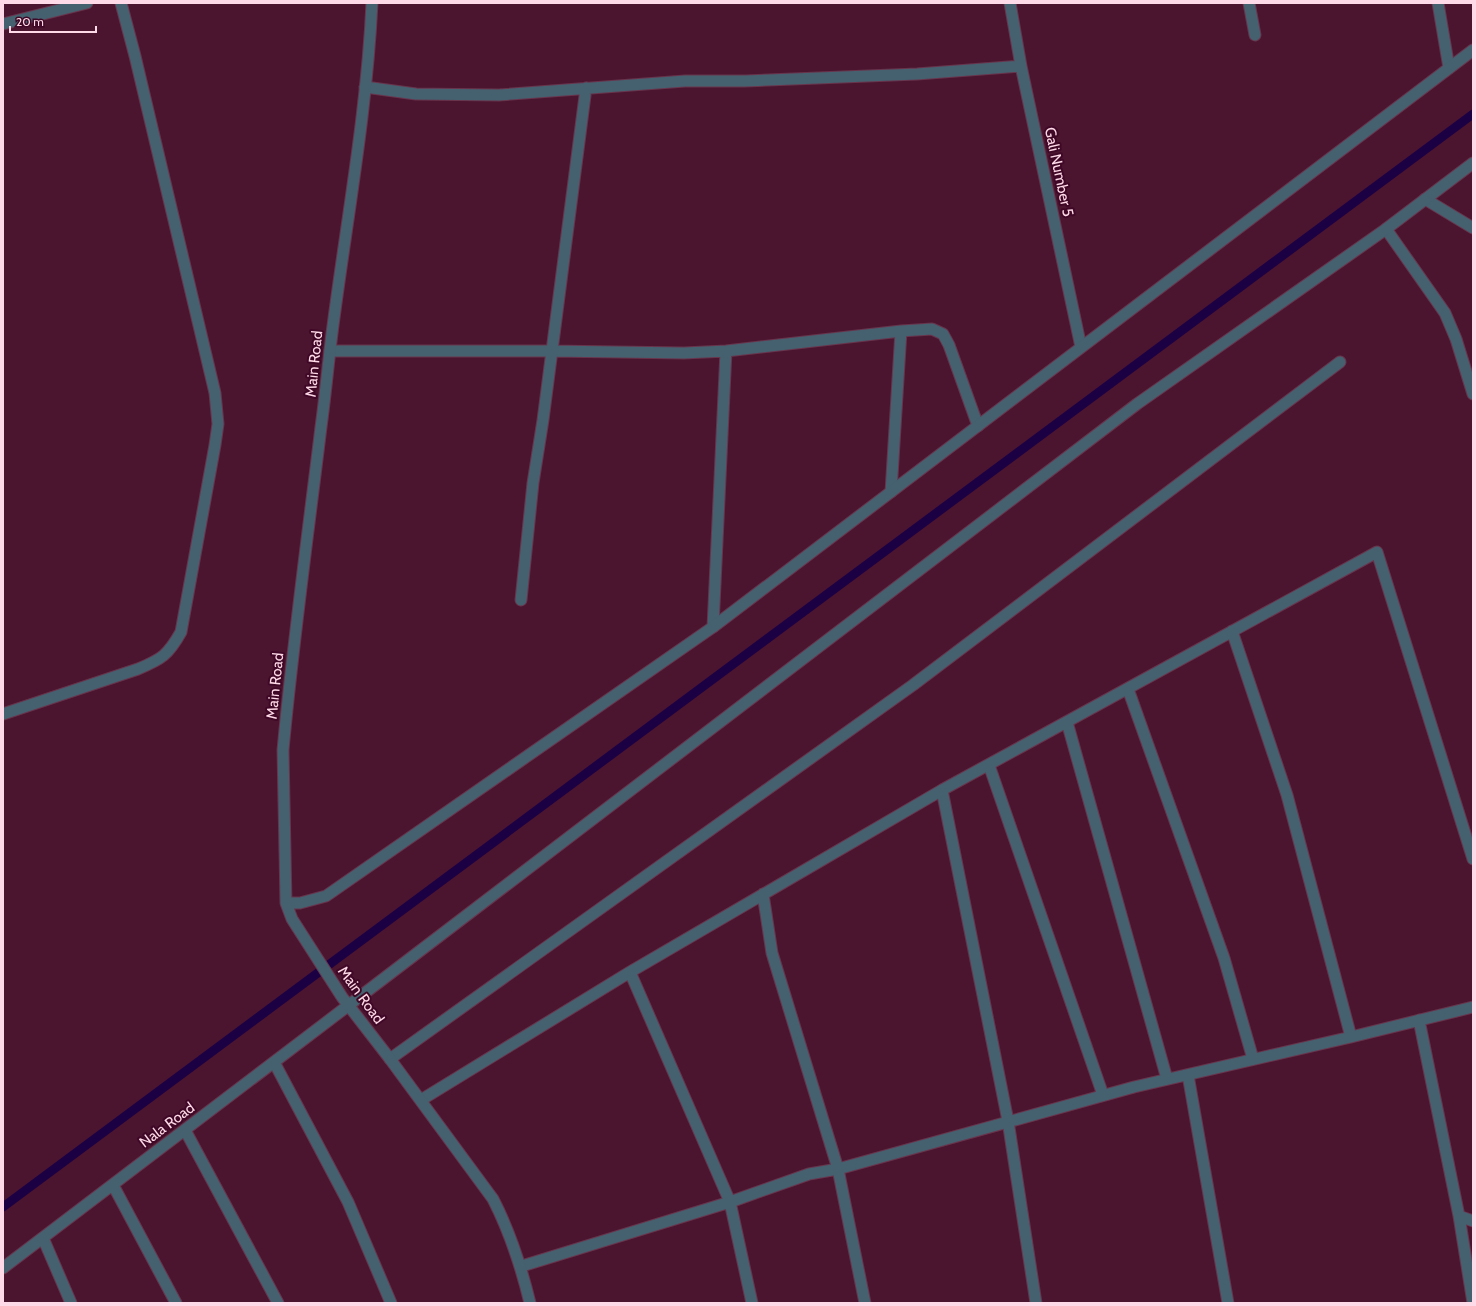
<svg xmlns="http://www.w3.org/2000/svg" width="1476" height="1306" viewBox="0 0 1476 1306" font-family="Cabin,sans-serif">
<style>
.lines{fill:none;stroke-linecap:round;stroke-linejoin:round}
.stream{stroke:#1c0044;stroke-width:9}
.service-casing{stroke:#68344c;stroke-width:13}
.minor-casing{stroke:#68344c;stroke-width:13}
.tertiary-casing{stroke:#68344c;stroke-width:13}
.service{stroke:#45606f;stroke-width:11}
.minor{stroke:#45606f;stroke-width:11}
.tertiary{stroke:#45606f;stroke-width:11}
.labels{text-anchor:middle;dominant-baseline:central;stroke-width:4;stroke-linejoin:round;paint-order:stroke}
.street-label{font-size:15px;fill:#fed9e7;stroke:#3f0826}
</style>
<rect width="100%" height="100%" fill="#4b142f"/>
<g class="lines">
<path class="stream" d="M 3,1207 L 1473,114"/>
<g class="service-casing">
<path id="service" d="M 3,24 L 87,3
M 3,714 L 138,669 C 162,659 168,655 181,632 L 215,445 L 218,424 L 215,393 L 135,56 L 121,3"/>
</g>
<g class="minor-casing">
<path id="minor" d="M 1010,3 L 1021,66 L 1081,347
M 1249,3 L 1255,35
M 1438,3 L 1449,68
M 365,87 L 416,94 L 499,95 L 685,81 L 745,81 L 917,74 L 1021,66
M 1425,199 L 1473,228
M 1386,229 L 1445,313 L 1456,339 L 1473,394
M 330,351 L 552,351 L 684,353 L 726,351 L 901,331 L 932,329 L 943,334 L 949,345 L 978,426
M 891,492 L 901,331
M 521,600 L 533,483 L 543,420 L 586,88
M 713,627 L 726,351
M 1232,631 L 1287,795 L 1351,1037
M 1128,689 L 1224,958 L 1253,1059
M 1067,722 L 1167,1079
M 989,765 L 1103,1095
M 942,790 L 1008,1121 L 1036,1303
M 763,894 L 772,953 L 838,1169 L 865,1303
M 630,972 L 730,1202 L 752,1303
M 1419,1020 L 1459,1216 L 1473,1221
M 390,1059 L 913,685 L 1340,362
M 274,1062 L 348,1202 L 391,1303
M 1188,1075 L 1228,1303
M 421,1100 L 630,972 L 942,790 L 1377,552 L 1473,859
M 185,1130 L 278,1303
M 113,1185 L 176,1303
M 1459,1216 L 1473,1303
M 43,1238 L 71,1303
M 522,1266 L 730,1202 L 809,1174 L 838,1169 L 1134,1087 L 1351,1037 L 1473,1007
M 3,1268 L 349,1005"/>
</g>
<g class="tertiary-casing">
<path id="tertiary" d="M 372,3 C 367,109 348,213 334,318 C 329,354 326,391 321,427 C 308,534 293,642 283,750 L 286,903 L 292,919 L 342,997 L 390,1059 L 493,1199 C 511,1234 521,1266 530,1303
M 286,903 L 300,903 L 326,896 L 713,627 L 1473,50
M 349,1005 L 1137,404 L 1386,229 L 1473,163"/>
</g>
<use href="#service" class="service"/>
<use href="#minor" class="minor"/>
<use href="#tertiary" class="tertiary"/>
</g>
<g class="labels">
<g class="street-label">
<text transform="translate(1059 172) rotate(78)">Gali Number 5</text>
<text transform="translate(314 364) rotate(-84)">Main Road</text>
<text transform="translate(275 686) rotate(-84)">Main Road</text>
<text transform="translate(361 995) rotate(54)">Main Road</text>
<text transform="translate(167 1125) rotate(-37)">Nala Road</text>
</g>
</g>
<rect width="1476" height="1306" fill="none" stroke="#fed9e7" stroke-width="8"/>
<path d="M10 26v6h86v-6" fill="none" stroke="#fed9e7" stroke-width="2"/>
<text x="16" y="26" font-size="12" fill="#fed9e7" stroke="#3f0826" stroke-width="3" paint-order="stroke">20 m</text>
</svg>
